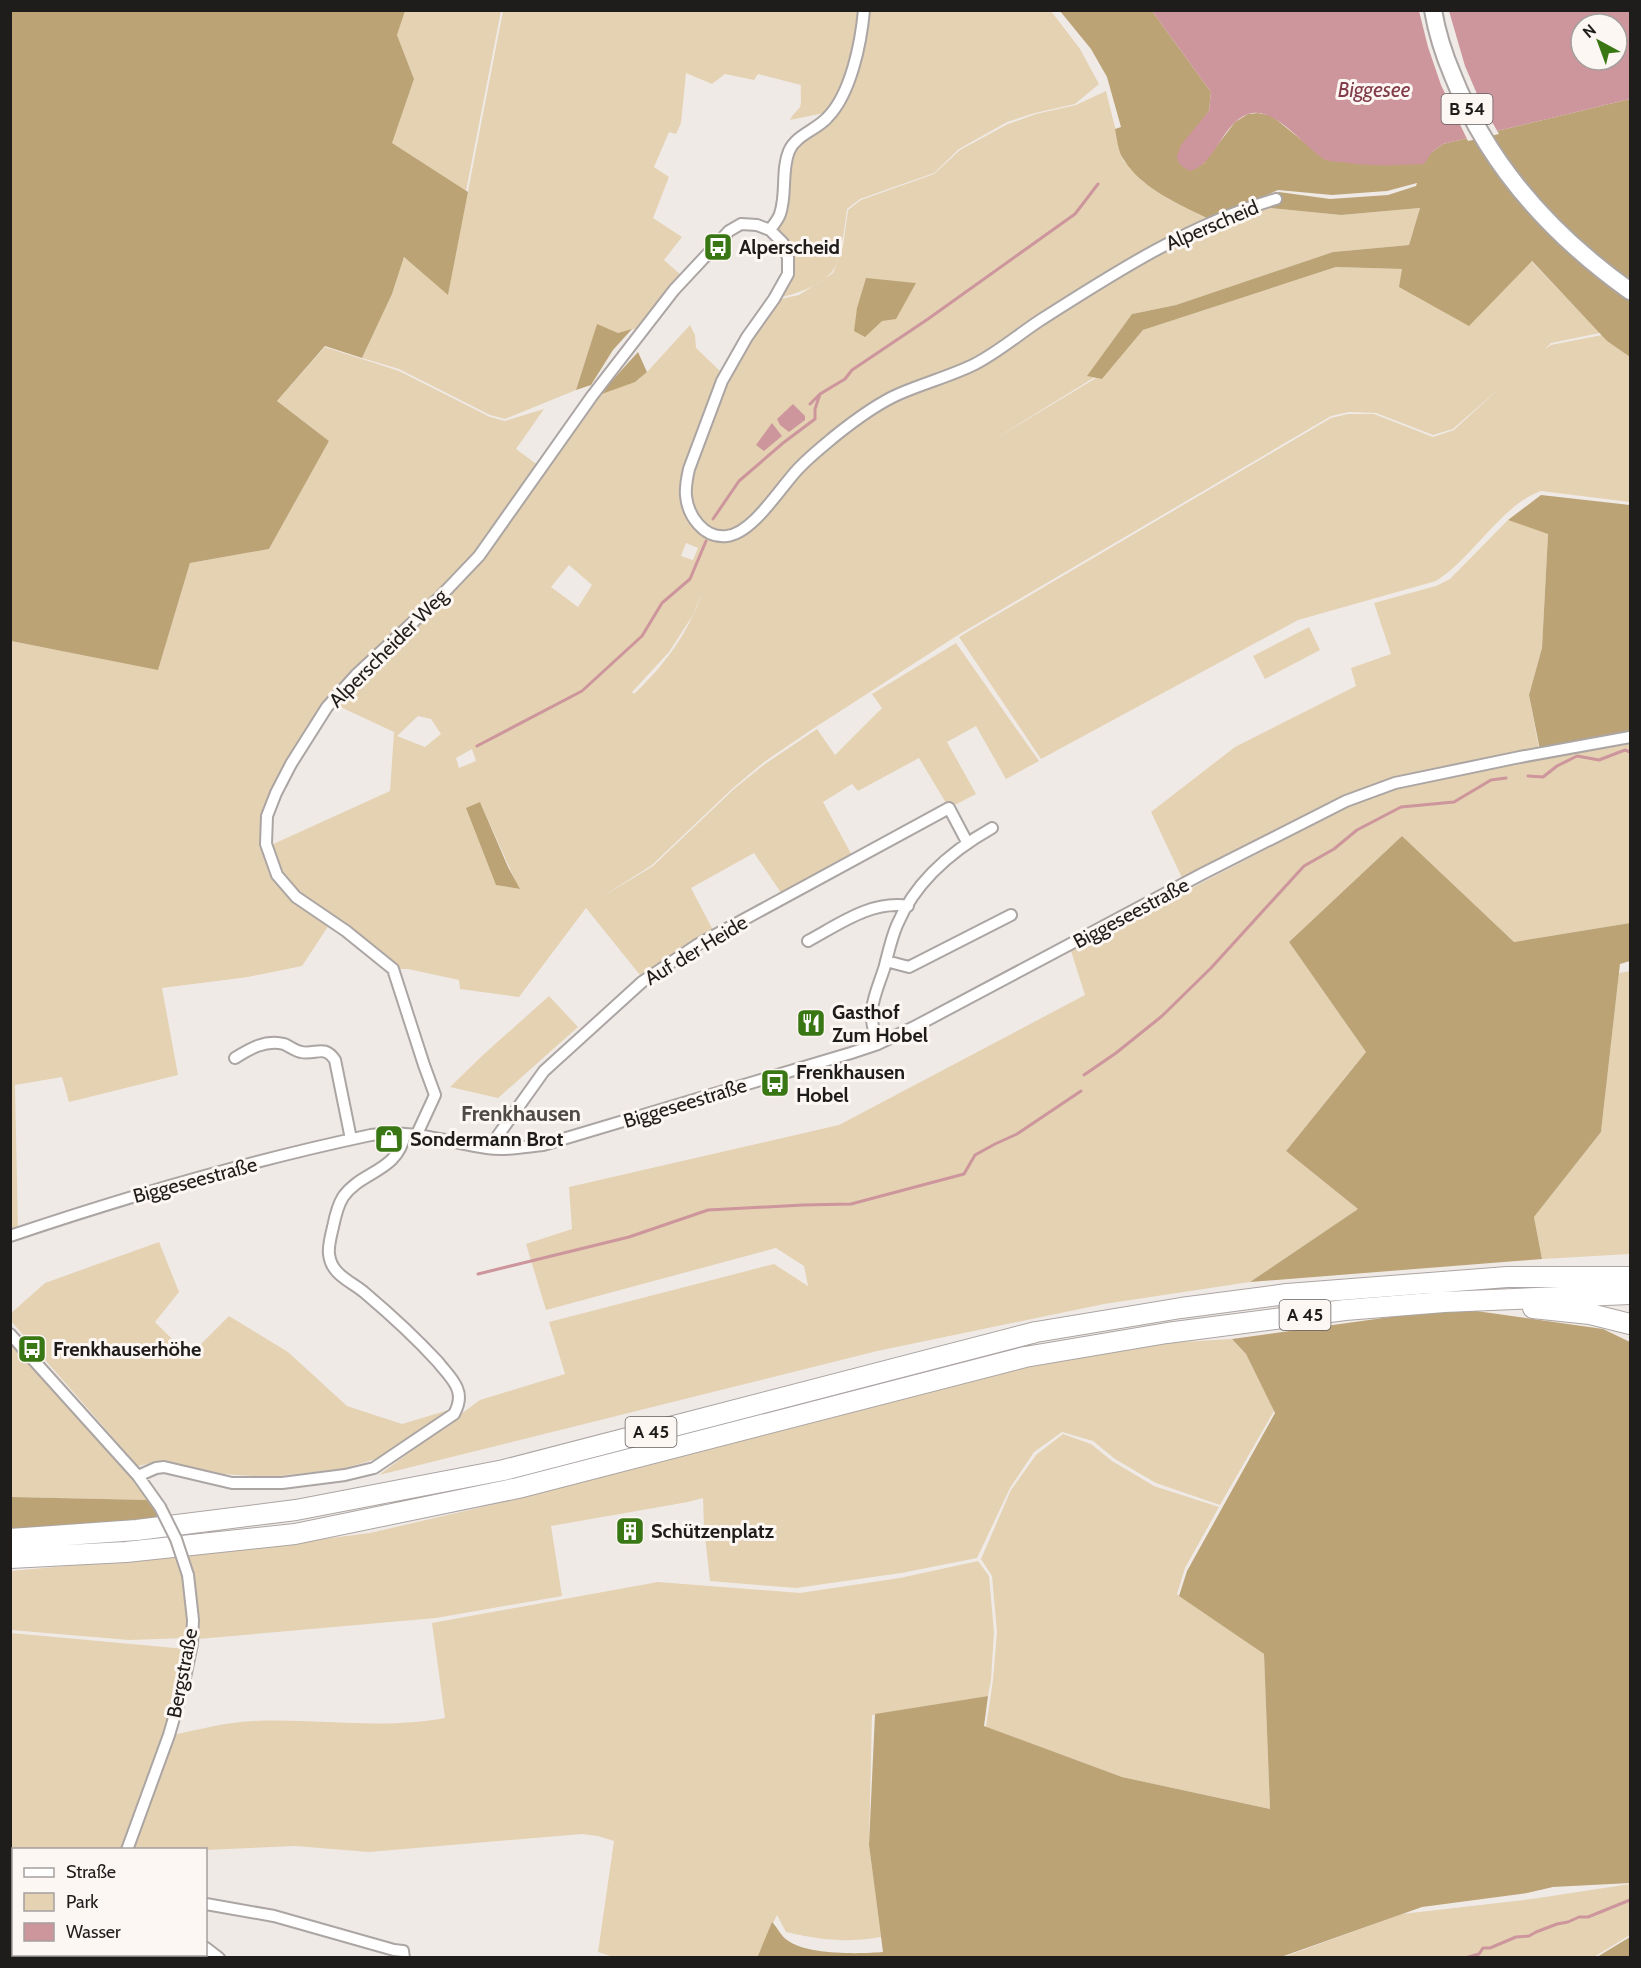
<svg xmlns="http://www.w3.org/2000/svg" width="1641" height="1968" viewBox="0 0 1641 1968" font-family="Cabin,sans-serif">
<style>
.green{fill:#e4d2b2;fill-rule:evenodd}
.forest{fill:#bba375}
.water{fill:#cd959c;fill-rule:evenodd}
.pier{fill:#f0eae7}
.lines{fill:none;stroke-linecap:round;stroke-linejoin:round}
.stream{stroke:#cd959c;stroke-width:3}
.minor-casing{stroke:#aba5a3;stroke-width:14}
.primary-casing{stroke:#aba5a3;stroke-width:20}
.motorway-casing{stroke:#aba5a3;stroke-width:22}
.minor{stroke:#fff;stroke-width:10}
.primary{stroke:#fff;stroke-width:16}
.motorway{stroke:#fff;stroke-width:20}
.minor-bridge-casing{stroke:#aba5a3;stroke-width:14;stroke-linecap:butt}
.minor-bridge{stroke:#fff;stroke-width:10}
.labels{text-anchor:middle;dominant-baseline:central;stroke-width:6;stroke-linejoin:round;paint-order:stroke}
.shield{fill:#fdf7f4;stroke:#625e5d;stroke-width:1.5}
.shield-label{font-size:18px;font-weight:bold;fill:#1f1d1c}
.street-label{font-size:20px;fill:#1f1d1c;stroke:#fdf7f4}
.poi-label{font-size:20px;font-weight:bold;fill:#1f1d1c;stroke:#fdf7f4;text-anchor:start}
.water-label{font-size:21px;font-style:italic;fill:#823c48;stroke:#fdf7f4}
.quarter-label{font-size:22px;font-weight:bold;fill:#4e4a47;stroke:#fdf7f4}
</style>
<rect width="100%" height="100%" fill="#f0eae7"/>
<path class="green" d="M 405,11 L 501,11 L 466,191 L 391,143 L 414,79 L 397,35 Z
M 503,11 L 861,11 L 848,76 L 829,112 L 790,120 C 792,115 797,111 800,107 C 802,102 800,90 801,85 L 758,74 L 754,80 L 725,74 L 712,84 L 686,73 L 681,123 L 676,134 L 669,132 L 654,167 L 669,177 L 653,218 L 682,237 L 664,260 L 681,275 L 638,328 L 618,333 L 597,325 L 576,390 L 505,419 L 490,415 L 399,369 L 362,358 L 392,294 L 404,257 L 448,294 Z
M 868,11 L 1051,11 L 1080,49 L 1099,84 L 1075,104 L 1035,113 L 1007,122 L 959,149 L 934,173 L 860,199 L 847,209 C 845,224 841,264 830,274 C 816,287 796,294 778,298 L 792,274 L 777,225 L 791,155 L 797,143 L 838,107 Z
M 1106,91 L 1123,160 L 1143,182 L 1165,197 L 1211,220 L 980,360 L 866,406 L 837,428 L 797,464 L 739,528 L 721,533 L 710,528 L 694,515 L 688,498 L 691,470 L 724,382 L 776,300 L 799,295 L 833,273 L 843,246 L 848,210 L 861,200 L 934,174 L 960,150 L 1008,124 L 1036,114 L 1076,105 ZM 866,279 L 915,283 L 915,284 L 863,293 Z
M 1251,206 L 1341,215 L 1420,208 L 1409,245 L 1333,252 L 1176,305 L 1132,314 L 1088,376 L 1095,377 L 993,440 L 1096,378 L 1102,379 L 1143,330 L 1336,267 L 1403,269 L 1531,261 L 1600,333 L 1551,343 L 1544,350 L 1551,345 L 1602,335 L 1607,341 L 1630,357 L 1630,502 L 1541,491 C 1501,505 1473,558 1436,581 L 1298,620 L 1041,759 L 959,637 L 1331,418 L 1348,414 L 1374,414 L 1433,437 L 1454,430 L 1501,387 L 1453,429 L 1433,435 L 1376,413 L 1349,412 L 1331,416 L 958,635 L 811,730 L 764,762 L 733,788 L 652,865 L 600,898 L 653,866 L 734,789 L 765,764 L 817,729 L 835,755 L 882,708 L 872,694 L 956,643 L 1039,761 L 1006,779 L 976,726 L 947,742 L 976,794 L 949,808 L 919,758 L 858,791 L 852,784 L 823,802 L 855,861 L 784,897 L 754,853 L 691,888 L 715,934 L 644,980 L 586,908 L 519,997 L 460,989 L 459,980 L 408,969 L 394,969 L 297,896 L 279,876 L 269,846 L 390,791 L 394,732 L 332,703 L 480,557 L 592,397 L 647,372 L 690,325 L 695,335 L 696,348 L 722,373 L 688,469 L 691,520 L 734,539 L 800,471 L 869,415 L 900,397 L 925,389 L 1179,237 ZM 686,543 L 698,548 L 693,560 L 681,556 ZM 569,565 L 592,585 L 578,607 L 551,587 ZM 702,593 C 689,632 664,666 634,694 L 632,692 L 669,652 L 693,615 ZM 418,716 L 431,719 L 441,734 L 425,747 L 397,736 ZM 472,749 L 476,761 L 459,768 L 456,758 ZM 480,802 L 519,889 L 497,885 Z
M 325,347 L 399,371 L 490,417 L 505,421 L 544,409 L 516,449 L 539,466 L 478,555 L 326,706 L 266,816 L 275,876 L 331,922 L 302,966 L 248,977 L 162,988 L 178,1075 L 69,1102 L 62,1077 L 15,1085 L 18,1231 L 10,1233 L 10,641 L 158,669 L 190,563 L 269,549 L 329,441 L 277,401 Z
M 1508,520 L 1548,533 L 1542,648 L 1529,695 L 1539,749 L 1444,766 L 1394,779 L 1184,882 L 1151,812 L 1235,747 L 1356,686 L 1351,668 L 1391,654 L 1374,603 L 1436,586 L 1450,579 Z
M 1309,627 L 1320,650 L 1265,679 L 1253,656 Z
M 1630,742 L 1630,923 L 1514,942 L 1402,836 L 1289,942 L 1366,1052 L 1286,1151 L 1358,1209 L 1250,1282 L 1104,1304 L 877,1351 L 379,1475 L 480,1400 L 565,1374 L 549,1322 L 774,1264 L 808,1286 L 804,1266 L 776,1248 L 546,1310 L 526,1244 L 572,1229 L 569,1187 L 839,1125 L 1085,995 L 1071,951 L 1284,840 L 1349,804 L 1397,787 Z
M 1630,971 L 1630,1254 L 1542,1259 L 1534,1217 L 1601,1132 L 1619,973 Z
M 549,996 L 578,1027 L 498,1098 L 450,1087 L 483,1055 Z
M 159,1242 L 179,1292 L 155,1322 L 189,1356 L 229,1316 L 288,1352 L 347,1406 L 402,1424 L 452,1409 L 376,1459 L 342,1469 L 269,1477 L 222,1474 L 155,1462 L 138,1466 L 11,1321 L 10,1314 L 45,1283 Z
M 10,1336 L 135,1478 L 148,1500 L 11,1497 Z
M 1232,1339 L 1246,1354 L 1274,1411 L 1220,1505 L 1156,1483 L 1115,1459 L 1093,1441 L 1062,1432 L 1034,1452 L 1010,1488 L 977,1558 L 901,1573 L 796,1588 L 710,1581 L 704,1527 L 703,1498 L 688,1502 L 551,1526 L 562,1596 L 436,1618 L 198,1639 L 200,1620 L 188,1556 L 370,1533 L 512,1500 L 1022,1367 L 1165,1343 Z
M 1063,1434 L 1091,1444 L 1112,1461 L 1154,1486 L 1219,1507 L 1185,1568 L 1177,1594 L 1264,1654 L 1270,1809 L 1122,1777 L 986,1727 L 993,1680 L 997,1632 L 992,1576 L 981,1559 L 1011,1490 L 1036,1455 Z
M 176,1556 L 185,1584 L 188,1618 L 187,1638 L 129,1640 L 11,1630 L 11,1571 Z
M 978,1561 L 989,1576 L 994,1632 L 991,1680 L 988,1696 L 872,1715 L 869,1845 L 881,1937 C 847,1943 820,1940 786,1932 L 777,1915 L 757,1957 L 617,1958 L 598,1952 L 614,1841 L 598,1836 L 582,1834 L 369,1852 L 295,1846 L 206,1850 L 130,1850 L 172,1735 C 198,1730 226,1722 253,1721 C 317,1718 382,1730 445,1718 L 432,1623 L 658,1582 L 800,1593 L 900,1578 Z
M 11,1633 L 186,1649 L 167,1734 L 124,1849 L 14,1850 L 14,1954 L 100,1955 L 97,1958 L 11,1958 Z
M 1630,1884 L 1630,1935 L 1594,1957 L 1281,1958 L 1402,1914 L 1532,1899 Z
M 206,1951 L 214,1958 L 100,1958 L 103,1954 L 206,1954 Z"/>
<path class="forest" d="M 10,11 L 405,11 L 397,35 L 414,79 L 392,143 L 468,192 L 448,295 L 404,257 L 392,294 L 362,358 L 325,346 L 277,401 L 329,441 L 269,549 L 190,563 L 158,670 L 11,641 Z
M 1060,11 L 1152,11 L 1211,92 L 1209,111 L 1200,123 L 1203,164 L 1235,122 L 1248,114 L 1258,113 L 1272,116 L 1326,160 L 1432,152 L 1443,144 L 1630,99 L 1630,357 L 1607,341 L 1532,261 L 1469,326 L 1399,287 L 1402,269 L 1336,267 L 1143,330 L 1102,379 L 1087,376 L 1132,314 L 1176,305 L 1333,252 L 1409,245 L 1420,208 L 1341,215 L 1251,206 L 1279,192 L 1330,199 L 1388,195 L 1416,186 L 1417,183 L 1387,191 L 1332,195 L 1278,190 L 1211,220 C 1181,205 1143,190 1124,160 C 1118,152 1117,139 1115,129 L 1121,127 L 1107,77 L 1091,49 Z
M 866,278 L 916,283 L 896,319 L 882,321 L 865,337 L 854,331 L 857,308 Z
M 597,324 L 618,333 L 632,329 L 613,350 L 591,385 L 576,390 Z
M 638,352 L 647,372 L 635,382 L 599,395 Z
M 1541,495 L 1630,505 L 1630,733 L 1540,750 L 1529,695 L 1542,648 L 1548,534 L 1508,520 Z
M 480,802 L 508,867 L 520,889 L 496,885 L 466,808 Z
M 1402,836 L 1514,942 L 1630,923 L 1630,961 L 1620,964 L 1601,1132 L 1534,1217 L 1542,1259 L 1250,1282 L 1358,1209 L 1286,1151 L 1366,1052 L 1289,942 Z
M 1455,1308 L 1603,1329 L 1630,1342 L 1630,1883 L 1553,1887 L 1527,1893 L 1422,1907 L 1281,1957 L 757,1958 L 772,1922 C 777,1927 781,1936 787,1940 C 806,1955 860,1954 883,1952 L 869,1845 L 875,1714 L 988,1696 L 984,1726 L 1122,1777 L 1270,1809 L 1264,1654 L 1179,1596 L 1187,1571 L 1275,1413 L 1246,1354 L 1232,1339 Z
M 11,1497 L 149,1500 L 163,1522 L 11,1532 Z
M 1630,1937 L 1630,1957 L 1597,1957 Z"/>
<path class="water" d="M 1152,11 L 1630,11 L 1630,99 L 1443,144 L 1432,152 L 1424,164 C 1395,165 1371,167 1342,162 C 1336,162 1329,162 1324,159 C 1303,146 1274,105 1248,114 C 1221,124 1217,163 1190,171 L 1183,167 L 1178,162 L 1177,156 L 1181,145 L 1209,111 L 1211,92 ZM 1581,24 L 1617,24 L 1617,60 L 1581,60 Z
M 793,404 L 805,416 L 805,420 L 789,432 L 780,425 L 777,419 Z
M 772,423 L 782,436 L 764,451 L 756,445 Z"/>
<path class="pier" d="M 1419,11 L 1449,11 L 1465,66 L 1480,101 L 1499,134 L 1468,141 L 1441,85 L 1428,47 Z"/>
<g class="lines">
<path class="stream" d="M 810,404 L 819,395
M 713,519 L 739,481 L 783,443 L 815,419 L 815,409 L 820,394 L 845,379 L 852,370 L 928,319 L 1075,214 L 1098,184
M 477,746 L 582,691 L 642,636 L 662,603 L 690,579 L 706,541
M 1528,776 L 1543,777 L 1557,766 L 1577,756 L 1599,760 L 1625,750 L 1630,752
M 1084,1075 L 1116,1053 L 1162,1016 L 1211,968 L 1304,866 L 1334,849 L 1357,830 L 1401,807 L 1454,802 L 1491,780 L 1506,778
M 478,1274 L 629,1237 L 708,1210 L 803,1205 L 851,1204 L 964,1174 L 975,1155 L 995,1144 L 1017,1134 L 1081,1091
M 1465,1958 L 1479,1954 L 1483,1948 L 1490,1948 L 1516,1937 L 1529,1936 L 1536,1932 L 1557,1924 L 1568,1922 L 1579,1917 L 1588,1917 L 1630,1900"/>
<g class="minor-casing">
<path id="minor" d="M 770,230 C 773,225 778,220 780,214 C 787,194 781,170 789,151 C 796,135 816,130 827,118 C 851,94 861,43 864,10
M 808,941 C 838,925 871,900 908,906
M 886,961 L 909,967 L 1011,915
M 878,1044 C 866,1011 873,1001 884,969 C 888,954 891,939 897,925 C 915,882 953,850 992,828
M 235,1058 C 249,1049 266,1039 284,1044 C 289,1046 295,1051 301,1052 C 316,1055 324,1044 335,1060 L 351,1139
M 417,1134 L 435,1095 L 424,1065 L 393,969 L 346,931 L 296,897 L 277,875 L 266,844 L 267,816 L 276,793 L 291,764 L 327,707 L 356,675 L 438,599 L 479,556 L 592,396 L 674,290 L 729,231 L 741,224 L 757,225 L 770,230 L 783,243 L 788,258 L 788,274 L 774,299 L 747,337 L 722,381 L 689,469 C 687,478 685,487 686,496 C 688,516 704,539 727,536 C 753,533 780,488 798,469 C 809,457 823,446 835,436 C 855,420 876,404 899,394 C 924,383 951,376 975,364 C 998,352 1018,335 1039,321 C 1114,273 1190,224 1276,199
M 489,1148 L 544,1071 L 642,982 L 697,945 L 949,808 L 967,842
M 10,1236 C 129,1196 248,1161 371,1135 C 411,1129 448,1142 487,1148 C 505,1151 524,1147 543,1145 L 851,1053 L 878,1044 L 916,1026 L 1202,874 L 1346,801 L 1395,783 L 1520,757 L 1630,737
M 10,1334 L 138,1476 L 160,1507
M 138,1476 L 156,1468 L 164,1467 L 232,1483 L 282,1483 L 345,1475 L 374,1468 L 454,1414 C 459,1405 461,1397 457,1388 C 453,1378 444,1370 438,1362 C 415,1337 391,1315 365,1293 C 351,1281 331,1275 329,1254 C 328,1246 331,1235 333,1227 C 335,1217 338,1205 343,1197 C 362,1170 397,1173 405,1134
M 127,1850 L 169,1735 L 183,1687 L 192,1644 L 193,1620 L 188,1575
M 206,1904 L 274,1916 L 394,1950 L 403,1951 L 404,1958
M 206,1948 L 219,1958"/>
</g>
<g class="primary-casing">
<path id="primary" d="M 1433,10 C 1437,33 1444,55 1453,76 C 1488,165 1553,236 1630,291"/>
</g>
<g class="motorway-casing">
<path id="motorway" d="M 1533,1308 L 1590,1314 L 1630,1324
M 10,1539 L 137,1530 L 296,1510 L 504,1470 L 1036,1332 L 1181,1308 L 1287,1294 L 1507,1277 L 1630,1277
M 10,1558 L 126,1552 L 295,1534 L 518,1488 L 1025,1357 L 1167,1333 L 1345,1310 L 1444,1302 L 1630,1294"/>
</g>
<use href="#minor" class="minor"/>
<use href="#primary" class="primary"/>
<use href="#motorway" class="motorway"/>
<g class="minor-bridge-casing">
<path id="minor-bridge" d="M 160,1507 L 176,1539 L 188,1575"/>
</g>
<use href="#minor-bridge" class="minor-bridge"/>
</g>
<defs>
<g id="bus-square" transform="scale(1.5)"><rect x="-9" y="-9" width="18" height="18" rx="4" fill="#387713" stroke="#fdf7f4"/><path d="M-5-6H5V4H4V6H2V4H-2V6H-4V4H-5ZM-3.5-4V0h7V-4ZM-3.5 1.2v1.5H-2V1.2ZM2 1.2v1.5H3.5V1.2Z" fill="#fff"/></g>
<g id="restaurant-square" transform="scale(1.5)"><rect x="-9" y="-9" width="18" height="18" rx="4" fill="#387713" stroke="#fdf7f4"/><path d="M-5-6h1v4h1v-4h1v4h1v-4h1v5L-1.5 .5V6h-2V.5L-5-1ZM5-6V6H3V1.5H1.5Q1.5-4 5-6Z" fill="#fff"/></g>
<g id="shop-square" transform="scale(1.5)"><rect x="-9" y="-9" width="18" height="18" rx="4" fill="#387713" stroke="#fdf7f4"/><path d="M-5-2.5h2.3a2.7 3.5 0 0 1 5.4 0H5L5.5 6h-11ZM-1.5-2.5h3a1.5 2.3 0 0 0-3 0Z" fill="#fff"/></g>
<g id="building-square" transform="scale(1.5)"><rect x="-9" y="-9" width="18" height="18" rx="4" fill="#387713" stroke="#fdf7f4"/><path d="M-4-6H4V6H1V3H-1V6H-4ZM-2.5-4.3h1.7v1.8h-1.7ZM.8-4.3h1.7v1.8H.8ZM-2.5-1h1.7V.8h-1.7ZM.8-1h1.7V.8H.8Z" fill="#fff"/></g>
</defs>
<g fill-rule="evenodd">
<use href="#bus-square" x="718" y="247"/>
<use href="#restaurant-square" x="811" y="1023"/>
<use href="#bus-square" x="775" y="1083"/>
<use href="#shop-square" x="389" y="1139"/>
<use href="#bus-square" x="32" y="1349"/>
<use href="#building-square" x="630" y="1531"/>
</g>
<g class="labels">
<g class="shield">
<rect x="1441.5" y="94" width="51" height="30" rx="4.5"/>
<rect x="1279.5" y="1300" width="51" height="30" rx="4.5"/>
<rect x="625.5" y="1417" width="51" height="30" rx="4.5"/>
</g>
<g class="shield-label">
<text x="1467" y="109">B 54</text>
<text x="1305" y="1315">A 45</text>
<text x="651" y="1432">A 45</text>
</g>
<g class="street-label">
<text transform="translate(1212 225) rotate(-23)">Alperscheid</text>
<text transform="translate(388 648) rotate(-45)">Alperscheider Weg</text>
<text transform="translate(1131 913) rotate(-28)">Biggeseestraße</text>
<text transform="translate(696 950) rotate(-31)">Auf der Heide</text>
<text transform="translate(685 1103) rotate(-17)">Biggeseestraße</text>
<text transform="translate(195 1180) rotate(-15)">Biggeseestraße</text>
<text transform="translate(182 1673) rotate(-79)">Bergstraße</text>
</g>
<g class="poi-label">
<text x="739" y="247">Alperscheid</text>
<text x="832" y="1012">Gasthof<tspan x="832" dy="23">Zum Hobel</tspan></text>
<text x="796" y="1072">Frenkhausen<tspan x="796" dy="23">Hobel</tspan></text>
<text x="410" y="1139">Sondermann Brot</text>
<text x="53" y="1349">Frenkhauserhöhe</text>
<text x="651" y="1531">Schützenplatz</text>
</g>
<g class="water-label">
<text x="1374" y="89">Biggesee</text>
</g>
<g class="quarter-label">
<text x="521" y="1113">Frenkhausen</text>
</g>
</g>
<rect width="1641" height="1968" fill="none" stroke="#1f1d1c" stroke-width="24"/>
<rect x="12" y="1848" width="195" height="108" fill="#fdf7f4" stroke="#a4a09e" stroke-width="1.5"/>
<rect x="24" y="1868" width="30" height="9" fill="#ffffff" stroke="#a4a09e" stroke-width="1.5"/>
<text x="66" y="1878" font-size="18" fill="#1f1d1c">Straße</text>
<rect x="24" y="1893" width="30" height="18" fill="#e4d2b2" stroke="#a4a09e" stroke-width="1.5"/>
<text x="66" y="1908" font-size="18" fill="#1f1d1c">Park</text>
<rect x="24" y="1923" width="30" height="18" fill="#cd959c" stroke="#a4a09e" stroke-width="1.5"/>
<text x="66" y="1938" font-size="18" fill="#1f1d1c">Wasser</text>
<g transform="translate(1599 42) rotate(319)"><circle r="28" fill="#fdf7f4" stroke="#a4a09e" stroke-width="1.5"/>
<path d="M0-4.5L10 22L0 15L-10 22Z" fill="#387713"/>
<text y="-9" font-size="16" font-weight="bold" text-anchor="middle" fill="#1f1d1c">N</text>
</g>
</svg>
